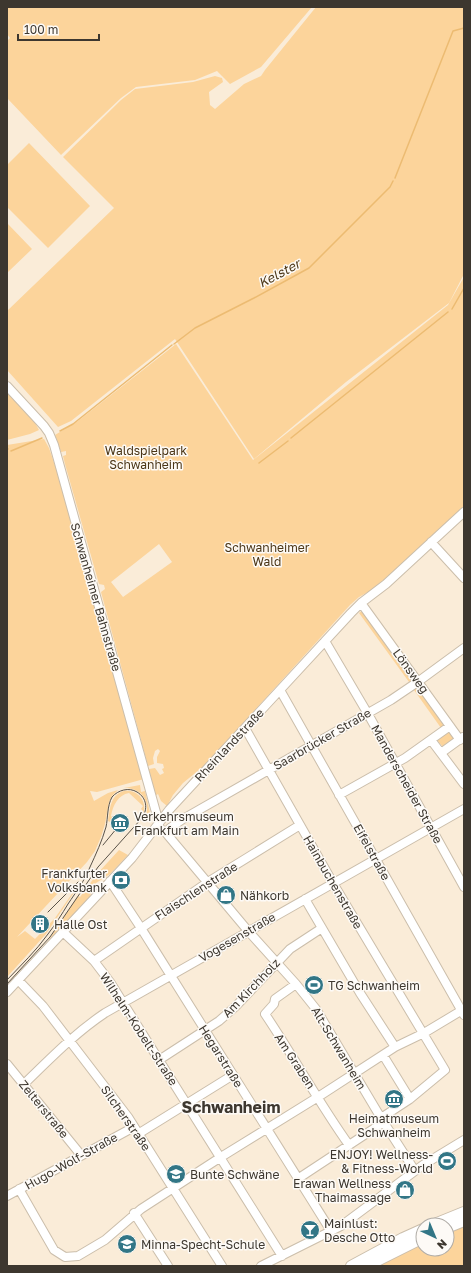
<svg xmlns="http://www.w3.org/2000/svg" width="471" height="1273" viewBox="0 0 471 1273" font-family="'Golos Text',sans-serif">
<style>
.green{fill:#fcd49b;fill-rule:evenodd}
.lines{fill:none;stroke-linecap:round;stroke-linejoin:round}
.stream{stroke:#ecbb72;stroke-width:1.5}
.minor-casing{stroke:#cbbeab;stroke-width:10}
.major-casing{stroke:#cbbeab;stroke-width:12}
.minor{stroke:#fff;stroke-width:8}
.major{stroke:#fff;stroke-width:10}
.tram{stroke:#5a5349;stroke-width:1}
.labels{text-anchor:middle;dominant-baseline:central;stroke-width:3;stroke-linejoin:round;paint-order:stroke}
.park-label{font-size:12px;fill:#4b3617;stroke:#fdfaf6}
.street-label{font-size:12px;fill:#3d372f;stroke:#fdfaf6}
.poi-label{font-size:12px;fill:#3d372f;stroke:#fdfaf6;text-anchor:start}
.water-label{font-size:13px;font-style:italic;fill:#4e391a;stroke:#fdfaf6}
.district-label{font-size:16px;font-weight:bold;fill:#3d372f;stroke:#fdfaf6}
</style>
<rect width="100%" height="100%" fill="#faecd8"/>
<path class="green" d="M 7,7 L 312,7 L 261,67 L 230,84 L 217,71 L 195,80 L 136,87 L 121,98 L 61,155 L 7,98 L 7,41 L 10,38 L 7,34 Z
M 316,7 L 464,7 L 464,274 L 449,303 L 346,382 L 254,459 L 175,339 L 71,421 L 58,427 L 7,370 L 7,311 L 114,208 L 63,157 L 121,100 L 135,89 L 193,82 L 215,76 L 222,78 L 223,82 L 209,92 L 210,105 L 215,109 L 244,84 L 261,76 L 265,70 Z
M 29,143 L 90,206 L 48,248 L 7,207 L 7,165 Z
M 7,223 L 32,249 L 7,273 Z
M 464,277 L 464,506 L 377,587 L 359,597 L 350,605 L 205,765 L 183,783 L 173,795 L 167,806 L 161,801 L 158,794 L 155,796 L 148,773 L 149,769 L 155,768 L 160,775 L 164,773 L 162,769 L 164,768 L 163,764 L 157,763 L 157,757 L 160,751 L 158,749 L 155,751 L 153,758 L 154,764 L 148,766 L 101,592 L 105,589 L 104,585 L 99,584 L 65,464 L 63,456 L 66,455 L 66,451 L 61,452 L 55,435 L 78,421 L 176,344 L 253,460 L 448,305 ZM 159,544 L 172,562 L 123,597 L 111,582 Z
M 7,392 L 34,421 L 39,430 L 30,434 L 7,440 Z
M 44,439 L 49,448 L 58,474 L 144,779 L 97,792 L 90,791 L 94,801 L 108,793 L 118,790 L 112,796 L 109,802 L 105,824 L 101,837 L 95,851 L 87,862 L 17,937 L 25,931 L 35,939 L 55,918 L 76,888 L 77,888 L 46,934 L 7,977 L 7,445 Z
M 363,610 L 413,679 L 409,682 L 359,613 Z
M 418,687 L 445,724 L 441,728 L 414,690 Z
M 449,731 L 454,739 L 443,747 L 437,740 Z
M 140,785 L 141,792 L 145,791 L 151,817 L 151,821 L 144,819 C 153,803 141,787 124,788 Z
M 124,791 C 141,789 150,806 140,820 L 139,818 L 143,811 L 141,809 L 143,806 L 129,793 C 118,795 113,805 111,816 L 113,818 L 110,822 L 108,821 C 110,809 110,795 124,791 Z
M 119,850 L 128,855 L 110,874 L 96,883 L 92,888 L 90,897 L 48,941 L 78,896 L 80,897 L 97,874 Z
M 464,1224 L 464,1266 L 373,1266 L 423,1241 L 423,1249 L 447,1249 L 447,1231 Z"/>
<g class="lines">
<path class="stream" d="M 395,178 L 453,31 L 464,28
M 452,309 L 464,288
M 174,344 L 195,328 L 254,298 L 309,268 L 390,187 L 393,181
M 60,431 L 73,424 L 172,345
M 291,438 L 448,312
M 7,448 L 8,449
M 11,451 L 42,438
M 259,463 L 288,441"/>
<g class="minor-casing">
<path id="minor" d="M 7,386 L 44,426 L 49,433 L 54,445 L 159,823
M 431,542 L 464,578
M 361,603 L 460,740
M 325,641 L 368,714 L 464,887
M 280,690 L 464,1015
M 245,728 L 333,883 L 445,1070 L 410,1099 L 381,1118
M 431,740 L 464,784
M 441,753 L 463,737
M 339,795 L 405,758 L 450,726
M 157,826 L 166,833 L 249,932 L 296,984 L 316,1009 L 381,1118 L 415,1171
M 166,833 L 170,828 L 183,819 L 391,700 L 419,681 L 464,648
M 110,881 L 141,928 L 331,1231
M 305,899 L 360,993 L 395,1047
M 63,932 L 94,961 L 110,982 L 282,1256
M 94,961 L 208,882 L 300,825
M 18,980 L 43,1006 L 128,1117 L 222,1266
M 296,984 L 275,999 L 274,1004 L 265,1014 C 294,1057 319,1103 349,1145
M 7,992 L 132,858 L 169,810 L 351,613 L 361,603 L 386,584 L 464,512
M 383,1055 L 410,1099
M 159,1060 L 219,1021 L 236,1006 L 290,949 L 322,928
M 7,1064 L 81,1155
M 24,1084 C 50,1059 75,1033 105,1013 L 464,809
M 138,1134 L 233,1075
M 299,1178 L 384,1122
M 19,1189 L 54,1250 L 65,1257 L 78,1256 L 105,1240 L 141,1209 L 221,1157 L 318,1097 L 395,1047 L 424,1033 L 464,1009
M 7,1196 L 134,1127
M 134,1213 L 168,1266
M 261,1266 L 341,1226 L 423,1165 L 464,1140"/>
</g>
<g class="major-casing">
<path id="major" d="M 432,1225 L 464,1212
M 447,1228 L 464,1221
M 351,1266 L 403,1238 L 423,1229
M 367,1266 L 423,1238"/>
</g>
<use href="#minor" class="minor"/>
<use href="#major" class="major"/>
<path class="tram" d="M 103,845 L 117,828
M 48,912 L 78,882
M 7,980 C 21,965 36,951 48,934 C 55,925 62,914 68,904 C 76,892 85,880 90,867 C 96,854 102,841 106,827 C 108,818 107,806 112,797 C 118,790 129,787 137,792 C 147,798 148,809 142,818 L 98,867 L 50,937 L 7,984"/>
</g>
<defs>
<g id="museum-disc" transform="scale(1)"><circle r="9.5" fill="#327686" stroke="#fdfaf6"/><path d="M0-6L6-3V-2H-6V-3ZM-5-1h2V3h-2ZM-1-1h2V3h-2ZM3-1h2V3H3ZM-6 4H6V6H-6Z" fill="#fff"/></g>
<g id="bank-disc" transform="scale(1)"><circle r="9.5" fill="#327686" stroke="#fdfaf6"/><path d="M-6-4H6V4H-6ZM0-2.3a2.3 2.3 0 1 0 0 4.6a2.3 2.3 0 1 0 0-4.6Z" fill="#fff"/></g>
<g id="shop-disc" transform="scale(1)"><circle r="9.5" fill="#327686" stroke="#fdfaf6"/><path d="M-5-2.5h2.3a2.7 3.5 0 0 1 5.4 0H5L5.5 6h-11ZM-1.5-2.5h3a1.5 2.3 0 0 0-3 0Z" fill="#fff"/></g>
<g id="building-disc" transform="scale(1)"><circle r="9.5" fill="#327686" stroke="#fdfaf6"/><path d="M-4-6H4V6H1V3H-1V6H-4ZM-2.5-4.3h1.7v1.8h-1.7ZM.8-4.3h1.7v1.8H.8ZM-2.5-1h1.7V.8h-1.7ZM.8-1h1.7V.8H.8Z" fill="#fff"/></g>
<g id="stadium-disc" transform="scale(1)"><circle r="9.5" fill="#327686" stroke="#fdfaf6"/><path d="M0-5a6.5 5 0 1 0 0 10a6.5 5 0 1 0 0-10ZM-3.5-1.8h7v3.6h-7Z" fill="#fff"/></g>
<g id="school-disc" transform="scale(1)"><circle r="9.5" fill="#327686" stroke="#fdfaf6"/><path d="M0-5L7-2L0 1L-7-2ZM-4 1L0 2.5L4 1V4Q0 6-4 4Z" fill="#fff"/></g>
<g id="bar-disc" transform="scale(1)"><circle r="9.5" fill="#327686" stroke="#fdfaf6"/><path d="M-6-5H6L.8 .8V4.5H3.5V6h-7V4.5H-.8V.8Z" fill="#fff"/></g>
</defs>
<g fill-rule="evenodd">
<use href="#museum-disc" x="120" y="823"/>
<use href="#bank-disc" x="121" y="880"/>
<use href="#shop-disc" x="226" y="895"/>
<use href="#building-disc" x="40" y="924"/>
<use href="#stadium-disc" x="314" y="985"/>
<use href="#museum-disc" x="394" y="1099"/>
<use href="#stadium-disc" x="447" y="1161"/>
<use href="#school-disc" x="176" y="1174"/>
<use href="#shop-disc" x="405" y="1190"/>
<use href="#bar-disc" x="310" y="1230"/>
<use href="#school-disc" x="127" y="1244"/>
</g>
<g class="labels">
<g class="park-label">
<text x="146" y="450">Waldspielpark<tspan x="146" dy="14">Schwanheim</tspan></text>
<text x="267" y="547">Schwanheimer<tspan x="267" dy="14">Wald</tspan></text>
</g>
<g class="street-label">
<text transform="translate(96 597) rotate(74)">Schwanheimer Bahnstraße</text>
<text transform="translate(411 671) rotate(54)">Lönsweg</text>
<text transform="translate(322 739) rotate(-30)">Saarbrücker Straße</text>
<text transform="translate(229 745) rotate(-47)">Rheinlandstraße</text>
<text transform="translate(407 784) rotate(61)">Manderscheider Straße</text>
<text transform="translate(372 852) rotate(61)">Eifelstraße</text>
<text transform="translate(333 882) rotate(60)">Hainbuchenstraße</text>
<text transform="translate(196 891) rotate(-33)">Flaischlenstraße</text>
<text transform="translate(237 937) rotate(-30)">Vogesenstraße</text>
<text transform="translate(251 988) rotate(-46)">Am Kirchholz</text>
<text transform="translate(139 1029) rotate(57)">Wilhelm-Kobelt-Straße</text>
<text transform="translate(339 1048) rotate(59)">Alt-Schwanheim</text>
<text transform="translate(221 1056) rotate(58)">Hegarstraße</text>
<text transform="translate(295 1061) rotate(57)">Am Graben</text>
<text transform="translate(44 1109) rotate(51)">Zelterstraße</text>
<text transform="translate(126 1118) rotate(55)">Silcherstraße</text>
<text transform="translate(71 1161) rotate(-29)">Hugo-Wolf-Straße</text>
</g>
<g class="poi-label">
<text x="134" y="816">Verkehrsmuseum<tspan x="134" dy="14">Frankfurt am Main</tspan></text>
<text x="107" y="873" text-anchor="end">Frankfurter<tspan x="107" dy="14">Volksbank</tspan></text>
<text x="240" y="895">Nähkorb</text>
<text x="54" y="924">Halle Ost</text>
<text x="328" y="985">TG Schwanheim</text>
<text x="394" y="1118" text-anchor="middle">Heimatmuseum<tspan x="394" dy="14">Schwanheim</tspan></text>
<text x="433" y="1154" text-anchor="end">ENJOY! Wellness-<tspan x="433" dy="14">&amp; Fitness-World</tspan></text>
<text x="190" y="1174">Bunte Schwäne</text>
<text x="391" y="1183" text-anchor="end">Erawan Wellness<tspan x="391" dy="14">Thaimassage</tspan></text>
<text x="324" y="1223">Mainlust:<tspan x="324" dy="14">Desche Otto</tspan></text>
<text x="141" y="1244">Minna-Specht-Schule</text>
</g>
<g class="water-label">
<text transform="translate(279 273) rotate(-28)">Kelster</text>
</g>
<g class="district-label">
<text x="231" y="1107">Schwanheim</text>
</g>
</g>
<rect width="471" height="1273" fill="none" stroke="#3d372f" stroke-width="16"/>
<g transform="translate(435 1237) rotate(136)"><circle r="19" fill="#fdfaf6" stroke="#b0aca6"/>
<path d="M0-3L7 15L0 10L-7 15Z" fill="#327686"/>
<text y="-6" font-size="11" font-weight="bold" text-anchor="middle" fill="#3d372f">N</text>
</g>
<path d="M18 34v6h81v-6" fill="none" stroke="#3d372f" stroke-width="2"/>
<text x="24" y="34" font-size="12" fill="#3d372f" stroke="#fdfaf6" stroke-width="3" paint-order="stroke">100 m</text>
</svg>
